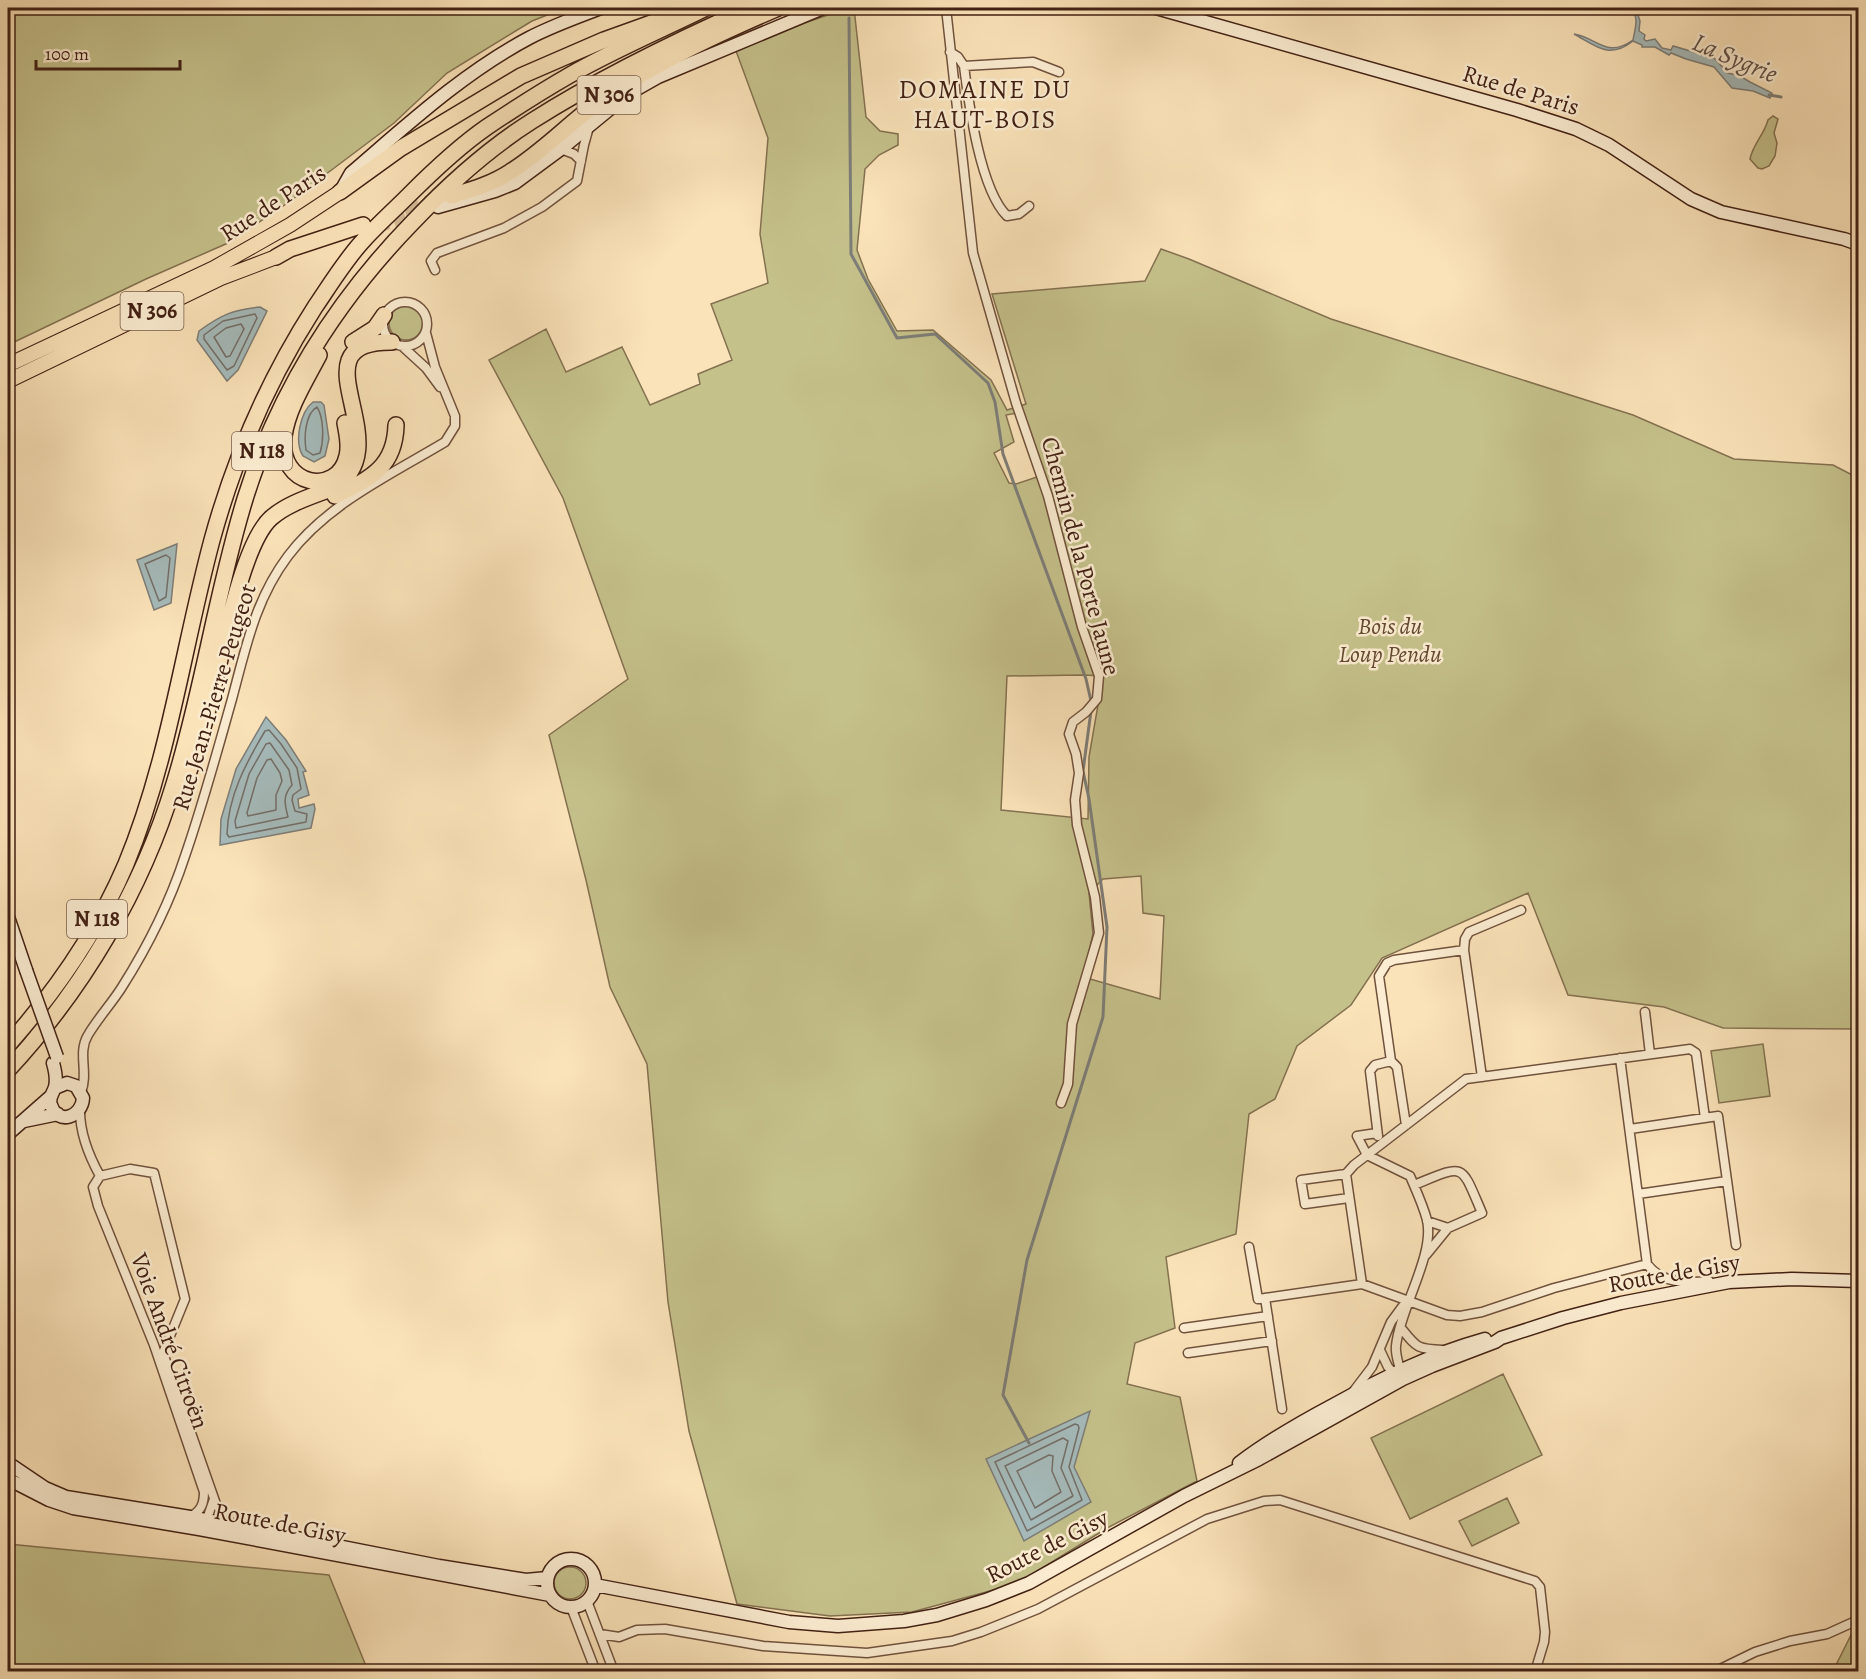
<svg xmlns="http://www.w3.org/2000/svg" width="1866" height="1679" viewBox="0 0 1866 1679" font-family="Alegreya,serif">
<style>
.green{fill:#c5c18b;stroke:#847150;stroke-width:1.5;fill-rule:evenodd}
.water{fill:#a5bbbb;stroke:#7d7d78;stroke-width:1.5}
.lines{fill:none;stroke-linecap:round;stroke-linejoin:round}
.shore{stroke:#746e68;stroke-width:1.5}
.stream{stroke:#7d7d78;stroke-width:3}
.secondary-tunnel{stroke:#d6bc98;stroke-width:12;stroke-dasharray:12 6;stroke-linecap:butt}
.highway-tunnel{stroke:#d6bc98;stroke-width:15;stroke-dasharray:15 8;stroke-linecap:butt}
.street-casing{stroke:#70523d;stroke-width:11}
.secondary-casing{stroke:#422114;stroke-width:15}
.primary-casing{stroke:#422114;stroke-width:16}
.highway-casing{stroke:#422114;stroke-width:18}
.street{stroke:#fcedd2;stroke-width:8}
.secondary{stroke:#fcedd2;stroke-width:12}
.primary{stroke:#fbe3b9;stroke-width:14}
.highway{stroke:#fbe3b9;stroke-width:15}
.secondary-bridge-casing{stroke:#422114;stroke-width:15;stroke-linecap:butt}
.secondary-bridge{stroke:#fcedd2;stroke-width:12}
.labels{text-anchor:middle;dominant-baseline:central;stroke-width:5;stroke-linejoin:round;paint-order:stroke}
.shield{fill:#fcedd2;stroke:#7a5e4d;stroke-width:1.5}
.shield-label{font-size:22px;font-weight:bold;fill:#422114}
.street-label{font-size:24px;fill:#422114;stroke:#fcedd2}
.park-label{font-size:24px;font-style:italic;fill:#634932;stroke:#fcedd2}
.water-label{font-size:26px;font-style:italic;fill:#604f46;stroke:#fcedd2}
.neighbourhood-label{font-size:26px;letter-spacing:1.5px;fill:#422114;stroke:#fcedd2}
</style>
<rect width="100%" height="100%" fill="#fbe3b9"/>
<filter id="stains"><feTurbulence type="fractalNoise" baseFrequency=".00333" numOctaves="4"/><feColorMatrix values="0 0 0 0 .2 0 0 0 0 .09 0 0 0 0 .02 0 0 0 .5 -.17"/></filter>
<radialGradient id="worn" r=".72"><stop offset=".6" stop-color="#630" stop-opacity="0"/><stop offset="1" stop-color="#630" stop-opacity=".3"/></radialGradient>
<path class="green" d="M 8,8 L 565,8 L 532,21 L 447,73 L 394,123 L 289,202 L 228,243 L 146,279 L 8,345 Z
M 849,8 L 854,8 L 866,117 L 880,131 L 898,134 L 898,145 L 879,155 L 865,169 L 857,250 L 868,279 L 897,331 L 933,330 L 991,380 L 1007,410 L 1026,404 L 992,294 L 1145,281 L 1161,249 L 1189,259 L 1331,319 L 1633,415 L 1734,459 L 1833,465 L 1858,478 L 1858,1029 L 1723,1028 L 1664,1007 L 1568,995 L 1528,893 L 1382,958 L 1351,1005 L 1297,1046 L 1275,1099 L 1249,1114 L 1236,1234 L 1166,1257 L 1175,1328 L 1135,1343 L 1127,1384 L 1180,1397 L 1197,1481 L 1109,1527 L 1016,1584 L 912,1612 L 830,1616 L 737,1604 L 689,1431 L 668,1302 L 647,1064 L 610,987 L 586,880 L 549,735 L 628,679 L 563,498 L 489,360 L 546,329 L 566,372 L 622,347 L 650,405 L 700,384 L 698,374 L 732,360 L 711,304 L 768,283 L 760,234 L 768,138 L 736,51 L 804,23 ZM 1017,413 L 1037,477 L 1016,484 L 1009,483 L 994,453 L 1014,442 L 1006,415 ZM 1083,675 L 1103,676 L 1089,757 L 1088,819 L 1001,810 L 1007,676 ZM 1141,876 L 1143,913 L 1164,916 L 1160,999 L 1083,977 L 1093,934 L 1089,893 L 1103,879 Z
M 1773,116 L 1778,119 L 1774,133 L 1777,143 L 1775,156 L 1769,166 L 1762,169 L 1758,168 L 1750,159 C 1753,144 1764,135 1768,120 Z
M389 323a17 17 0 1 1 34 0a17 17 0 1 1-34 0Z
M 1763,1044 L 1770,1096 L 1719,1103 L 1711,1051 Z
M 1503,1374 L 1542,1455 L 1410,1519 L 1371,1438 Z
M 1507,1498 L 1519,1523 L 1472,1546 L 1459,1521 Z
M 8,1544 L 329,1575 L 368,1671 L 8,1671 Z
M554 1583a16 16 0 1 1 32 0a16 16 0 1 1-32 0Z
M 1858,1630 L 1858,1671 L 1833,1671 L 1852,1633 Z"/>
<path class="water" d="M 1630,8 L 1636,9 L 1640,21 L 1639,31 L 1645,35 L 1644,39 L 1646,41 L 1655,39 L 1662,48 L 1671,50 L 1673,46 L 1714,58 L 1728,73 L 1740,76 L 1750,82 L 1772,93 L 1770,98 L 1753,91 L 1732,88 L 1714,67 L 1686,59 L 1671,53 L 1669,55 L 1655,47 L 1642,47 L 1642,45 L 1633,41 C 1609,60 1596,46 1574,34 C 1598,38 1606,59 1633,40 C 1635,28 1640,17 1630,8 Z
M 260,307 L 267,311 L 238,370 L 227,381 L 197,340 L 199,331 C 221,315 232,310 260,307 Z
M 313,402 L 321,402 L 324,405 L 329,439 L 325,456 L 314,462 L 303,456 C 294,442 300,412 313,402 Z
M 177,544 L 171,603 L 154,610 L 137,560 Z
M 266,717 L 286,740 L 306,771 L 303,772 L 309,795 L 298,799 L 299,808 L 314,804 L 315,809 L 311,828 L 220,845 L 221,819 L 236,769 Z
M 1090,1411 L 1074,1467 L 1091,1502 L 1024,1541 L 986,1459 Z"/>
<g class="lines">
<path class="shore" d="M 255,314 L 257,318 L 234,366 L 227,370 L 204,339 L 204,335 L 223,321 Z
M 241,324 L 244,329 L 230,356 L 226,357 L 214,337 L 226,328 Z
M 317,407 C 324,418 324,440 320,453 L 313,455 L 306,450 C 304,437 305,414 317,407 Z
M 166,555 L 170,558 L 166,597 L 159,601 L 145,564 Z
M 269,730 L 281,744 L 297,768 L 301,789 L 293,795 L 292,800 L 295,811 L 307,814 L 306,822 L 229,837 L 227,834 C 228,796 246,763 265,731 Z
M 270,743 L 289,770 L 292,785 C 282,796 285,805 288,817 L 236,828 L 235,821 L 249,774 L 266,744 Z
M 271,759 L 280,773 L 282,781 L 276,795 L 276,810 L 248,816 L 247,813 L 257,778 L 267,760 Z
M 1075,1424 L 1078,1425 L 1079,1428 L 1069,1467 L 1082,1500 L 1027,1531 L 995,1462 Z
M 1063,1438 L 1068,1441 L 1061,1468 L 1073,1496 L 1031,1520 L 1005,1466 Z
M 1049,1455 L 1053,1456 L 1052,1471 L 1061,1492 L 1035,1508 L 1017,1471 Z"/>
<path class="stream" d="M 849,18 L 851,254 L 897,338 L 935,334 L 988,383 L 995,402 L 1003,454 L 1086,679 L 1091,701
M 1769,95 L 1781,97
M 1029,1443 L 1003,1395 L 1027,1260 L 1103,1017 L 1107,927 L 1089,799 L 1083,771 L 1091,711"/>
<path class="secondary-tunnel" d="M 377,227 L 420,213"/>
<path class="highway-tunnel" d="M 383,218 L 437,200"/>
<g class="street-casing">
<path id="street" d="M 946,8 L 973,253 L 1016,403 L 1048,496 L 1082,627 L 1099,676 L 1097,699 L 1086,712 L 1073,722 L 1069,734 L 1076,754 L 1079,773 L 1075,800 L 1077,825 L 1095,897 L 1099,933 L 1072,1024 L 1068,1084 L 1061,1103
M 950,52 L 958,57 L 964,66 L 1033,62 L 1059,72
M 964,66 C 969,105 980,189 1007,216 L 1019,214 L 1029,206
M 561,149 L 574,154 L 581,161
M 435,270 L 431,261 L 437,253 L 504,228 L 542,207 L 577,181 L 584,145 L 589,127
M383 324a22 22 0 1 1 44 0a22 22 0 1 1-44 0Z
M 402,346 L 426,368 L 440,387
M 1645,1012 L 1650,1054
M 1620,1058 L 1647,1264 C 1662,1284 1686,1283 1709,1281
M 1391,1061 L 1397,1067 L 1406,1125
M 1482,1077 L 1464,950 L 1465,939 L 1469,932 L 1521,910
M 81,1092 C 89,1073 77,1053 88,1035 C 98,1018 112,1003 122,987 C 148,946 170,902 185,856 C 203,804 217,752 232,699 C 246,647 255,600 288,556 C 327,504 390,475 445,442 L 455,426 L 455,416 L 435,367 L 426,333
M 80,1111 C 80,1133 89,1156 100,1176 L 130,1169 L 154,1173 L 185,1299 L 163,1353 L 216,1504 L 232,1525
M 1630,1129 L 1718,1116 L 1736,1245
M 1377,1133 L 1357,1136 L 1367,1155 L 1410,1176 C 1416,1190 1423,1205 1427,1220 C 1435,1255 1400,1308 1396,1346 C 1395,1355 1399,1364 1401,1373
M 1378,1136 L 1370,1071 L 1375,1065 L 1391,1061 L 1379,976 L 1387,963 L 1394,960 L 1464,950
M 1346,1174 L 1301,1180 L 1305,1204 L 1349,1198
M 100,1176 L 93,1187 L 98,1206 L 154,1345 L 204,1492 C 204,1504 201,1511 190,1517
M 1414,1185 C 1466,1164 1460,1162 1482,1213 L 1448,1228 L 1426,1255
M 1638,1194 L 1727,1181
M 1427,1221 L 1448,1228
M 1249,1247 L 1258,1299 L 1265,1298
M 1647,1264 L 1554,1288 L 1482,1312 L 1460,1316 L 1447,1315 L 1362,1284 L 1346,1174 L 1354,1165 L 1466,1079 L 1690,1049 L 1696,1053 L 1705,1118
M 1184,1328 L 1268,1316
M 1401,1328 C 1417,1348 1417,1349 1443,1350
M 1380,1350 L 1388,1367 L 1397,1376
M 1188,1353 L 1272,1341
M 1353,1392 L 1372,1367 L 1391,1322 L 1405,1303
M 1282,1409 L 1265,1298 L 1362,1284
M 200,1522 L 208,1516 L 214,1499
M 587,1601 L 614,1672
M 571,1607 L 596,1672
M 600,1634 L 619,1637 L 637,1630 L 665,1629 L 763,1646 L 867,1653 L 952,1641 L 981,1632 L 1038,1609 L 1207,1519 L 1264,1501 L 1280,1500 L 1535,1581 L 1540,1587 L 1545,1632 L 1544,1642 L 1535,1672
M 1714,1672 L 1755,1652 L 1790,1641 L 1827,1634 L 1858,1620"/>
</g>
<g class="secondary-casing">
<path id="secondary" d="M 1156,8 L 1517,110 L 1576,129 L 1609,145 L 1691,199 L 1721,212 L 1844,239 L 1858,244
M 342,189 L 351,173 C 407,125 463,73 529,38 C 552,26 577,17 601,8
M 438,207 L 495,191 L 515,183 L 561,149 L 628,94 L 658,77 L 823,8
M 8,917 L 26,970
M 53,1063 C 55,1070 57,1079 55,1087 C 53,1094 48,1098 51,1105 C 58,1126 82,1117 83,1098 L 76,1086 L 67,1083 L 55,1088
M 24,1121 L 58,1114
M 8,1134 L 50,1097
M 8,1463 L 45,1488 L 66,1497 L 190,1517 L 439,1566 L 526,1580 L 547,1578
M 1239,1463 C 1269,1440 1301,1422 1333,1405 C 1382,1378 1431,1354 1485,1339
M 8,1479 L 49,1500 L 73,1508 L 199,1529 L 550,1595
M547 1583a24 24 0 1 1 48 0a24 24 0 1 1-48 0Z
M 595,1585 L 789,1622 L 838,1626 L 904,1621 L 937,1615 L 986,1600 L 1029,1583 L 1184,1496 L 1259,1459 L 1403,1379 L 1432,1366 L 1495,1342 L 1501,1338 L 1563,1318 L 1621,1303 L 1729,1282 L 1792,1279 L 1858,1281"/>
</g>
<g class="primary-casing">
<path id="primary" d="M 8,365 L 214,268 L 290,225 L 340,192
M 8,381 L 221,278 L 276,257"/>
</g>
<g class="highway-casing">
<path id="highway" d="M 340,192 L 401,148 L 521,76 L 604,40 L 668,17
M 451,196 C 471,190 492,184 510,172 C 544,151 571,121 604,98 C 659,61 718,34 778,8
M 276,257 L 290,249 L 363,225
M 353,342 L 375,328 L 384,315
M 319,355 C 306,380 288,408 284,436 C 277,487 338,497 347,456 C 350,445 347,434 345,423
M 335,496 C 369,479 395,468 396,425
M 181,794 C 192,764 202,733 210,702 C 221,660 241,545 271,518 C 288,503 313,496 333,488 C 404,446 290,341 392,342
M 8,1045 C 55,992 98,930 126,864 C 169,760 183,648 212,540 C 235,456 268,380 315,307 C 330,285 344,262 361,243 C 376,226 392,212 408,196 C 432,172 458,147 487,127 C 514,109 542,91 570,75 C 614,50 661,30 706,8
M 8,1070 C 83,989 142,890 174,784 C 203,690 216,593 245,499 C 278,393 336,301 413,222 C 449,184 488,149 532,121 C 601,77 676,41 750,8"/>
</g>
<use href="#street" class="street"/>
<use href="#secondary" class="secondary"/>
<use href="#primary" class="primary"/>
<use href="#highway" class="highway"/>
<g class="secondary-bridge-casing">
<path id="secondary-bridge" d="M 26,970 L 57,1057"/>
</g>
<use href="#secondary-bridge" class="secondary-bridge"/>
</g>
<g class="labels">
<g class="shield">
<rect x="577.5" y="76" width="63" height="38" rx="4.5"/>
<rect x="120.5" y="292" width="63" height="38" rx="4.5"/>
<rect x="232" y="432" width="60" height="38" rx="4.5"/>
<rect x="67" y="900" width="60" height="38" rx="4.5"/>
</g>
<g class="shield-label">
<text x="609" y="95">N 306</text>
<text x="152" y="311">N 306</text>
<text x="262" y="451">N 118</text>
<text x="97" y="919">N 118</text>
</g>
<g class="street-label">
<text transform="translate(1521 90) rotate(17)">Rue de Paris</text>
<text transform="translate(273 203) rotate(-33)">Rue de Paris</text>
<text transform="translate(1081 556) rotate(75)">Chemin de la Porte Jaune</text>
<text transform="translate(214 697) rotate(-73)">Rue Jean-Pierre Peugeot</text>
<text transform="translate(1674 1273) rotate(-10)">Route de Gisy</text>
<text transform="translate(170 1341) rotate(70)">Voie André Citroën</text>
<text transform="translate(280 1523) rotate(11)">Route de Gisy</text>
<text transform="translate(1047 1546) rotate(-27)">Route de Gisy</text>
</g>
<g class="park-label">
<text x="1390" y="626">Bois du<tspan x="1390" dy="28">Loup Pendu</tspan></text>
</g>
<g class="water-label">
<text transform="translate(1735 58) rotate(23)">La Sygrie</text>
</g>
<g class="neighbourhood-label">
<text x="985" y="89">DOMAINE DU<tspan x="985" dy="30">HAUT-BOIS</tspan></text>
</g>
</g>
<rect width="1866" height="1679" fill="none" stroke="#fbe3b9" stroke-width="30"/>
<rect x="9" y="9" width="1848" height="1661" fill="none" stroke="#422114" stroke-width="3"/>
<rect x="15" y="15" width="1836" height="1649" fill="none" stroke="#422114" stroke-width="1.5"/>
<path d="M36 60v9h144v-9" fill="none" stroke="#422114" stroke-width="3"/>
<text x="45" y="60" font-size="18" fill="#422114" stroke="#fcedd2" stroke-width="4.5" paint-order="stroke">100 m</text>
<rect width="100%" height="100%" filter="url(#stains)"/>
<rect width="100%" height="100%" fill="url(#worn)"/>
</svg>
